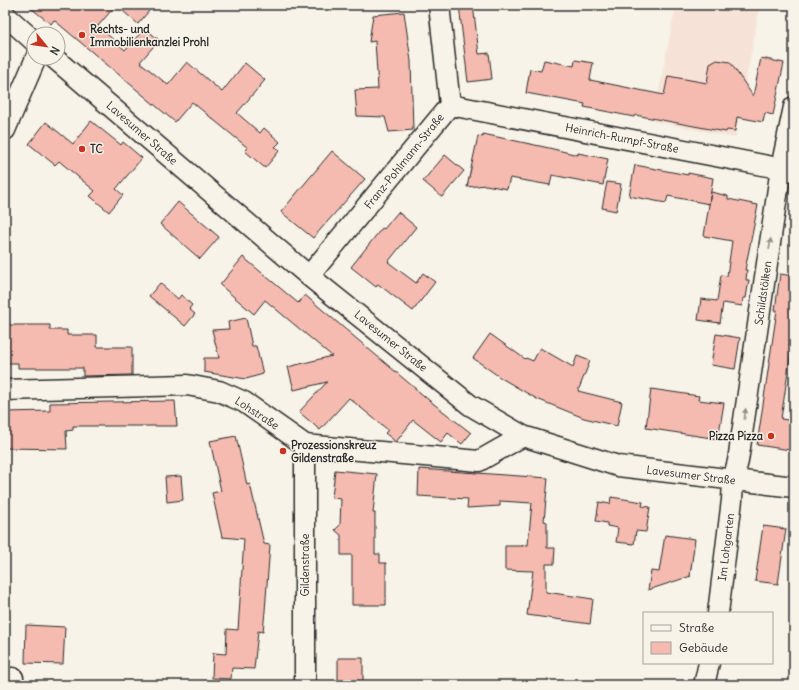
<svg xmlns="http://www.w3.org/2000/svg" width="799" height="690" viewBox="0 0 799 690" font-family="Delius,sans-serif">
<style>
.built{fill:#f7e2d7}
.building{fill:#f6bbb0;stroke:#2b2b2b}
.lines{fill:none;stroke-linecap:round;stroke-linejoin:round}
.minor-casing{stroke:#2b2b2b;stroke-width:23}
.minor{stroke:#f7f3e8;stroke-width:20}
.oneway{fill:#918f8a}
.poi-dot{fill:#c8321e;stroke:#f7f3e8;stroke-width:1.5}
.labels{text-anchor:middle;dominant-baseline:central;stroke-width:3;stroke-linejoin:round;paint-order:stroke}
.poi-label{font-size:11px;font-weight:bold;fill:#2b2b2b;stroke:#f7f3e8;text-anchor:start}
.street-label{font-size:11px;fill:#2b2b2b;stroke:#f7f3e8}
</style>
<rect width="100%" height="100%" fill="#f7f3e8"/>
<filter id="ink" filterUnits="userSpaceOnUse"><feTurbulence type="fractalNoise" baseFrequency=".025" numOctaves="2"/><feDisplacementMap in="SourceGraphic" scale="8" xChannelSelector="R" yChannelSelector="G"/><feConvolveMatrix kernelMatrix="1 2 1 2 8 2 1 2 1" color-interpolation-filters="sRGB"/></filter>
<g filter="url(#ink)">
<path class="built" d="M 676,5 L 760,5 L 735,138 L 653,121 Z"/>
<path class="building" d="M 27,5 L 116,5 L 98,26 L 125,50 L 145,28 L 159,40 L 140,62 L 168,85 L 187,62 L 222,92 L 245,63 L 265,80 L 237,113 L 260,133 L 264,128 L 280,142 L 275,147 L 280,150 L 265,168 L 245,151 L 248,148 L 192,102 L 175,122 L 54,20 L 51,24 Z
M 116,5 L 154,5 L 138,24 Z
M 459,5 L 473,5 L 479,54 L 489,53 L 492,79 L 468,82 Z
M 404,12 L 411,61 L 413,130 L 389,132 L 385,117 L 357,116 L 355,90 L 378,89 L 375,41 L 369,42 L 373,15 Z
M 761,58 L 784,63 L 773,115 L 765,113 L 763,122 L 737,117 L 735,131 L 727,130 L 726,132 L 635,115 L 634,117 L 584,107 L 585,104 L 526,93 L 530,69 L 541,71 L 544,60 L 574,66 L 575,60 L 593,63 L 590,80 L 664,95 L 668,76 L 707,83 L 710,64 L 717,60 L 730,62 L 753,96 Z
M 91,121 L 121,145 L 123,142 L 142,158 L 116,189 L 123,195 L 109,212 L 90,196 L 95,191 L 59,161 L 55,165 L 29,144 L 46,122 L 73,144 Z
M 483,134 L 549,148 L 578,155 L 578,153 L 608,159 L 603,185 L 552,175 L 550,185 L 510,178 L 507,189 L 486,185 L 467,187 L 478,136 L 483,137 Z
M 332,151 L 365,179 L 313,238 L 281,212 Z
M 445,155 L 464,171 L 442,197 L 423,181 Z
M 635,165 L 688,175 L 688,173 L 713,178 L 709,204 L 668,196 L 666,203 L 629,196 Z
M 607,182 L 621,184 L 616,211 L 602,208 Z
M 711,192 L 728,196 L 728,199 L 758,205 L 745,270 L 747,270 L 746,280 L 749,280 L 746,298 L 743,298 L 742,306 L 723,303 L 720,323 L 698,320 L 701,299 L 717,301 L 721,275 L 727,276 L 732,241 L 704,236 Z
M 178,202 L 219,237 L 200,259 L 160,224 Z
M 398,212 L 416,227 L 388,262 L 416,283 L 423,273 L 435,282 L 413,311 L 378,284 L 376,287 L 351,267 L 382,228 L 384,229 Z
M 243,257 L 298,303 L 305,295 L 430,401 L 471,433 L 462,444 L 448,433 L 441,442 L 413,420 L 396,442 L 385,433 L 388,430 L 349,398 L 320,430 L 299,412 L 327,382 L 294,390 L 288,367 L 332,356 L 265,300 L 254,314 L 220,285 Z
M 780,274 L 794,276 L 794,330 L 781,419 L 794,421 L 790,450 L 757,445 L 777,310 L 775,310 Z
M 160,283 L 178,299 L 181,295 L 192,305 L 189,309 L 195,314 L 185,326 L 149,296 Z
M 246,318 L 252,346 L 256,346 L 263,374 L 246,379 L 204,372 L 204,358 L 219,358 L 212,330 L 229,329 L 228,322 Z
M 5,325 L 50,325 L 50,330 L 67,330 L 67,335 L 97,335 L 97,347 L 132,347 L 132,375 L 83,376 L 83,368 L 18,368 L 18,363 L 5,363 Z
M 490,334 L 525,359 L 526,358 L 533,361 L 540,348 L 573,367 L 577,356 L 590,361 L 578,391 L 622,402 L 617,426 L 584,418 L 537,399 L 501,378 L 473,358 Z
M 716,334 L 740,338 L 735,369 L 711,365 Z
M 651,389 L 699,396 L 698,400 L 724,403 L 718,439 L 646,428 Z
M 175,401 L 177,426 L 73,426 L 73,430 L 66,431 L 67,449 L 6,448 L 5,412 L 50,411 L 50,403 Z
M 236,436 L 247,485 L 250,484 L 264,544 L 270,545 L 265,611 L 263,632 L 258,631 L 254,669 L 232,668 L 231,679 L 212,678 L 213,653 L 226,654 L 227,629 L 238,630 L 244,539 L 222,537 L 212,493 L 221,491 L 210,441 Z
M 419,469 L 548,478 L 544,521 L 547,522 L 547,548 L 555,548 L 554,564 L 546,564 L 546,592 L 593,599 L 590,624 L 527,615 L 533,571 L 505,570 L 505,546 L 523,546 L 522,545 L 528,545 L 532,503 L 500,501 L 500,506 L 467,508 L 468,499 L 418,496 Z
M 335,470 L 377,474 L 373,513 L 375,513 L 375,554 L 380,554 L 380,563 L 386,563 L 386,605 L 352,605 L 352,555 L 341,555 L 341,535 L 335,530 L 340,525 L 341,499 L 332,498 Z
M 181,476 L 183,500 L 167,502 L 165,477 Z
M 611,497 L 643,502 L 642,506 L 650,507 L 646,532 L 636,531 L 634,544 L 616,542 L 618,528 L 607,526 L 607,523 L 596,521 L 599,502 L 610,504 Z
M 763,526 L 786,529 L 778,584 L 755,581 Z
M 665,535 L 695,539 L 690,576 L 691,576 L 648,590 L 651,571 L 659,572 Z
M 26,625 L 65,627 L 63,664 L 25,663 Z
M 338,658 L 363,658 L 363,685 L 338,685 Z"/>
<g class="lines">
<g class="minor-casing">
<path id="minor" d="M 5,15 L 34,41
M 54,58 L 309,276 L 470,405 L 523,436 L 618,466 L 794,487
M 450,105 L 794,171
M 5,130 L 36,58
M 309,276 L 450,105 L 439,5
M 5,390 L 187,385 L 219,391 L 244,402 L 305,445 L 479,461 L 523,436
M 718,613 L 732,500 L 733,480 L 738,461 L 781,168 L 794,107
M 5,678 L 13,678
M 305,685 L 305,445
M 704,685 L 709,663"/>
</g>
<use href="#minor" class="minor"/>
</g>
<defs><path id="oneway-solid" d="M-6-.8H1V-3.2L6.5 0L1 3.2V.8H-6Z"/></defs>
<g class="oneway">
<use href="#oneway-solid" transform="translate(770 244) rotate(-82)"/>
<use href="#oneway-solid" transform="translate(745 414) rotate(-82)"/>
</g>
</g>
<g class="poi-dot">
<circle cx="82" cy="35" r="4"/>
<circle cx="82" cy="149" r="4"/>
<circle cx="771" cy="436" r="4"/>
<circle cx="283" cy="451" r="4"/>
</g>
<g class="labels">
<g class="poi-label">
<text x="90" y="29">Rechts- und<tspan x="90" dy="13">Immobilienkanzlei Prohl</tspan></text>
<text x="90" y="149">TC</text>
<text x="763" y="436" text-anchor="end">Pizza Pizza</text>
<text x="291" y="445">Prozessionskreuz<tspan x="291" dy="13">Gildenstraße</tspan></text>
</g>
<g class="street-label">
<text transform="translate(142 133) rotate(41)">Lavesumer Straße</text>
<text transform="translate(622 138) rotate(11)">Heinrich-Rumpf-Straße</text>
<text transform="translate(404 161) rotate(-51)">Franz-Pohlmann-Straße</text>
<text transform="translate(763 293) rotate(-82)">Schildstölken</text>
<text transform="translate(391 341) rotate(39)">Lavesumer Straße</text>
<text transform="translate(257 413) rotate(33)">Lohstraße</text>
<text transform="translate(691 475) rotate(7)">Lavesumer Straße</text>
<text transform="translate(726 547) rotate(-83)">Im Lohgarten</text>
<text transform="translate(305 565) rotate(-90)">Gildenstraße</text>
</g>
</g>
<rect width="799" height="690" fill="none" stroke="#f7f3e8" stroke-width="20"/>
<rect x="10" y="10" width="779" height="670" fill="none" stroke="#2b2b2b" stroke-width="1.5" filter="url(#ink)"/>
<rect x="643" y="612" width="130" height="52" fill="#f7f3e8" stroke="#a5a39c"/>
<rect x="651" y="625" width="20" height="6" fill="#f7f3e8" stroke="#a5a39c"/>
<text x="679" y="632" font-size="12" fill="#2b2b2b">Straße</text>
<rect x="651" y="642" width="20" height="12" fill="#f6bbb0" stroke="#a5a39c"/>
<text x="679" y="652" font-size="12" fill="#2b2b2b">Gebäude</text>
<g transform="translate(46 46) rotate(119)"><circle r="19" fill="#f7f3e8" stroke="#a5a39c"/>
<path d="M0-3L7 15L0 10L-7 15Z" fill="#c8321e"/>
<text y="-6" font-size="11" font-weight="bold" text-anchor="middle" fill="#2b2b2b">N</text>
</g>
</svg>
